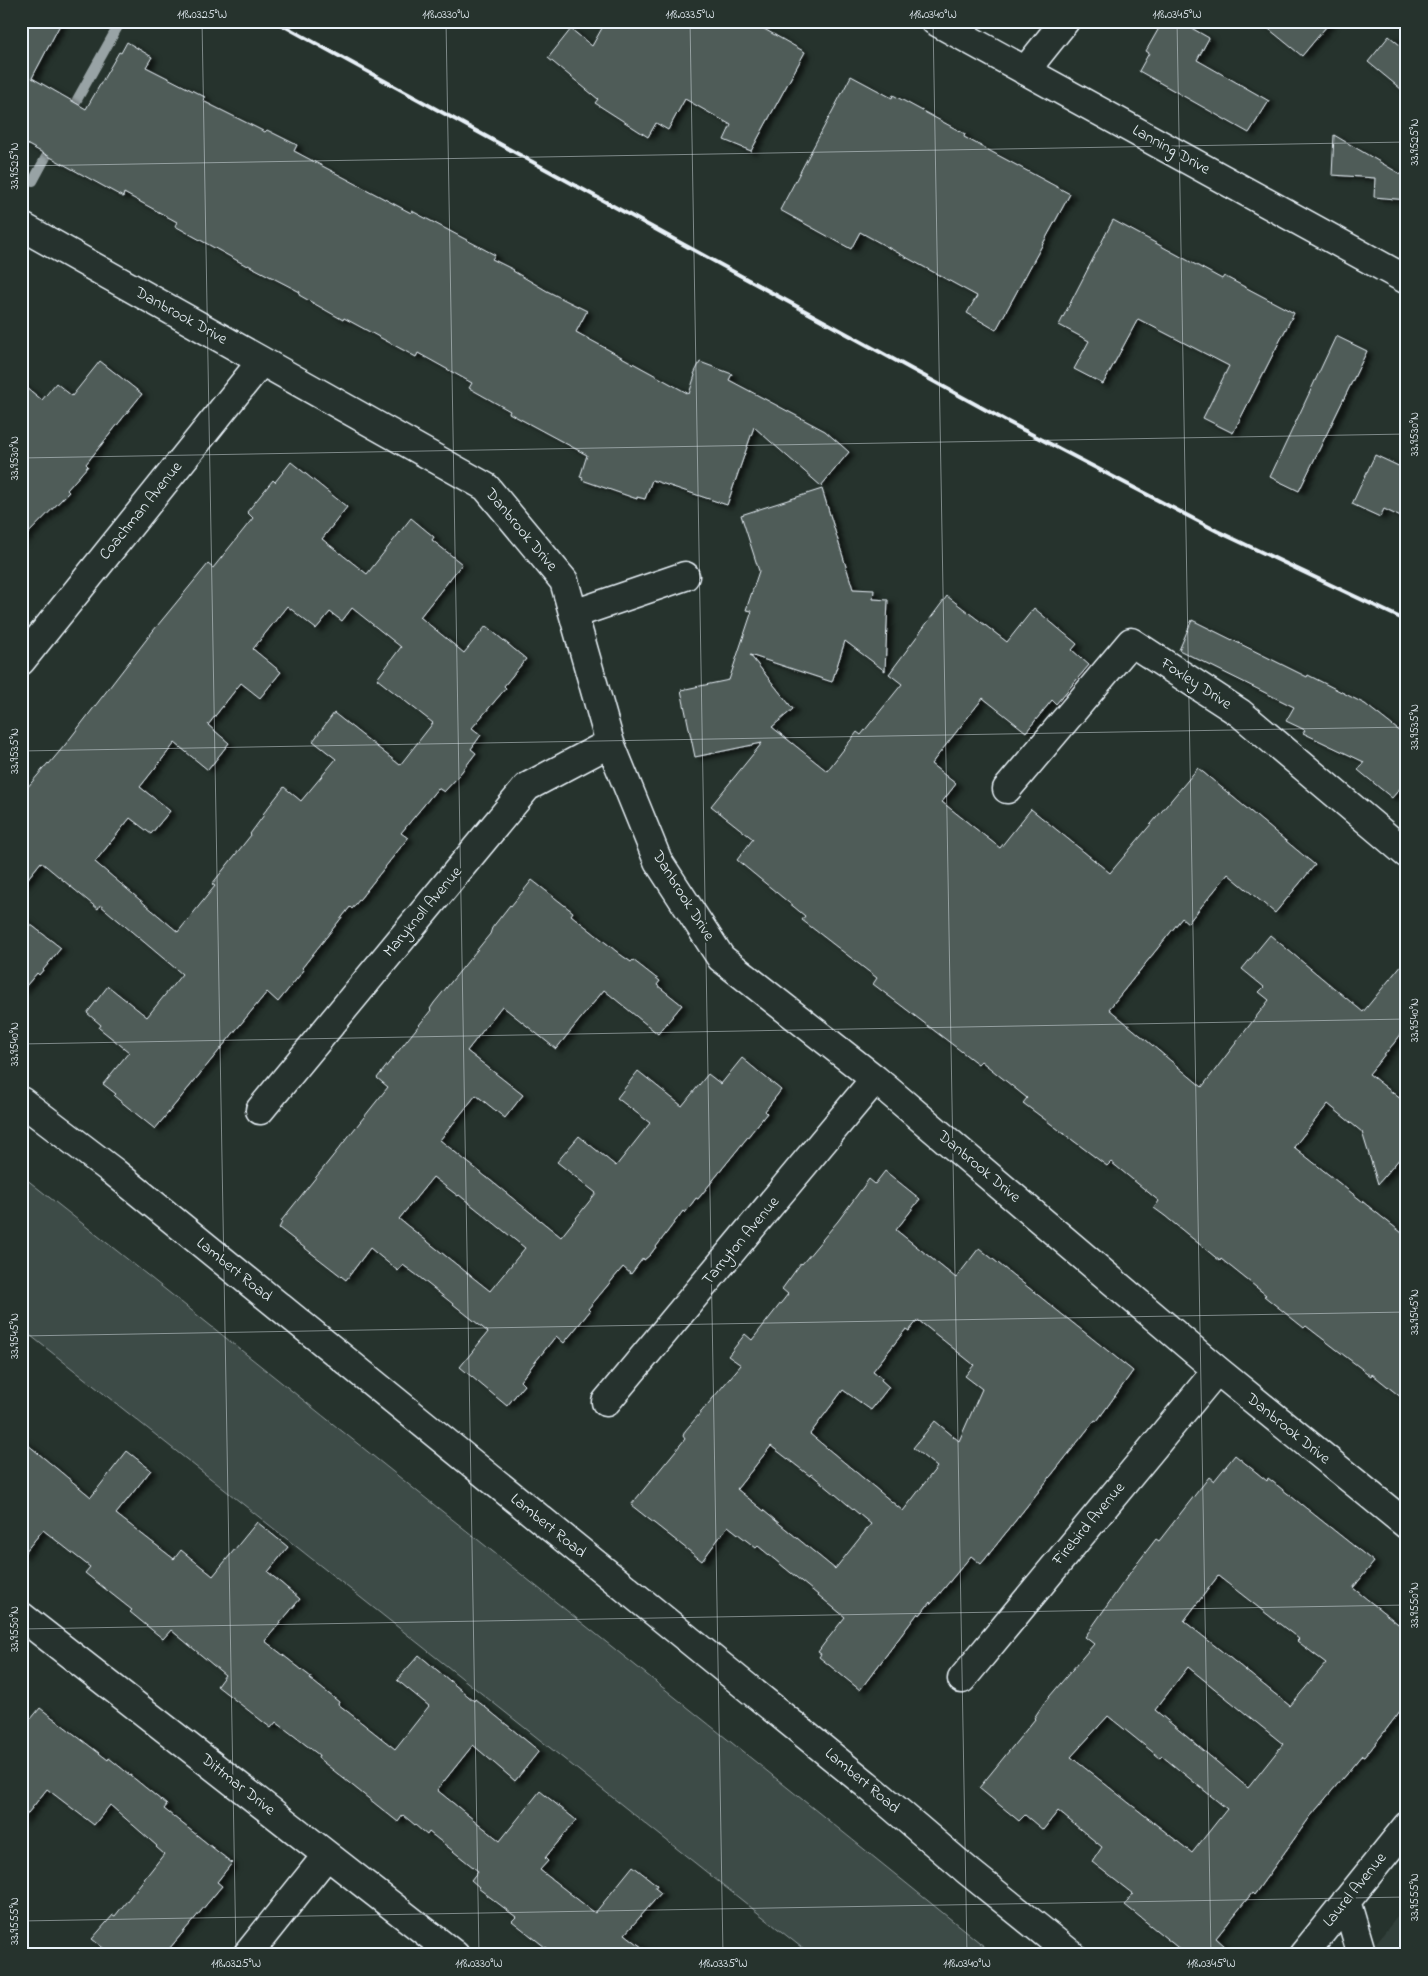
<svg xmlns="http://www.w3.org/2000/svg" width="1428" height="1976" viewBox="0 0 1428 1976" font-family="'Indie Flower',sans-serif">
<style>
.built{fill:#333f3a}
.green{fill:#3e4b47;stroke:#939ea0}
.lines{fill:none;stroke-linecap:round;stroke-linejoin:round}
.stream{stroke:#98a3a5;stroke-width:10}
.building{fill:#505c59;stroke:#e8f1f8;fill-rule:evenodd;filter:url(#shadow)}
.minor-casing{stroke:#e8f1f8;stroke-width:31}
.major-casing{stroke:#e8f1f8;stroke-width:31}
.minor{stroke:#26332d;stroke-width:28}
.major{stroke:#26332d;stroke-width:28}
.rail{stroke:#e8f1f8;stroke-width:4}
.ticks{fill:none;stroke:#e8f1f8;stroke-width:1;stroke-opacity:0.45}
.labels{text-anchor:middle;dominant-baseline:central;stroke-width:5;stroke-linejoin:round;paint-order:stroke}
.street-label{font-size:16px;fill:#e8f1f8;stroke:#26332d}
.neatline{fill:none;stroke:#e8f1f8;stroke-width:2}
.ticks-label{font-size:12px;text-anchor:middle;fill:#e8f1f8}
</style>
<defs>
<filter id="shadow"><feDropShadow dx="5.5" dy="3" stdDeviation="2.5" flood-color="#0009"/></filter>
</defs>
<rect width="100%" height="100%" fill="#26332d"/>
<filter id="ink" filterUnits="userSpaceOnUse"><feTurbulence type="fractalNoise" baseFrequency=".02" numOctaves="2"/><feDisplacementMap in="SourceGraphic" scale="10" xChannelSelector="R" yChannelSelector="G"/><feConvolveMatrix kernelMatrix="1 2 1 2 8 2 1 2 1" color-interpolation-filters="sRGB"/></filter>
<g filter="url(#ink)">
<path class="built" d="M 1407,1905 L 1407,1955 L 1366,1955 Z"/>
<path class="green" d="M 21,1175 C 156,1281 289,1389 423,1496 C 614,1648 805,1801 995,1955 L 811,1955 L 21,1328 Z"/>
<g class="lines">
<path class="stream" d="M 69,114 L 121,21
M 33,181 L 53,144"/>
</g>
<path class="building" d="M 21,21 L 62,21 L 32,78 L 86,109 L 119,52 L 121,53 L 127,42 L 152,57 L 146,67 L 205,97 L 203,101 L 265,132 L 267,130 L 297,145 L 294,151 L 411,213 L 412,211 L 495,255 L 492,259 L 514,270 L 513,271 L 547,291 L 587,311 L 576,332 L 689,394 L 695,375 L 694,374 L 700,362 L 732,374 L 729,380 L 825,431 L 849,452 L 821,486 L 754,427 L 727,505 L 652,480 L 645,499 L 637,497 L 637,499 L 582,480 L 583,478 L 580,477 L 587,455 L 509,413 L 510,411 L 469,388 L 472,383 L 418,353 L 416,357 L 344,318 L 343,320 L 299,295 L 300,292 L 248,265 L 247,266 L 175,226 L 177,222 L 124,193 L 123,197 L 21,141 Z
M 606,21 L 750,21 L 805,52 L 751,151 L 724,140 L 731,125 L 685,99 L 668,130 L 656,123 L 648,137 L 595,103 L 598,99 L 548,58 L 571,29 L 592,46 Z
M 1163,21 L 1179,21 L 1209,38 L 1197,60 L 1269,101 L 1249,133 L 1139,71 L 1149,53 L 1146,51 Z
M 1259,21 L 1331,21 L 1302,56 Z
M 1389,36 L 1407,51 L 1407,94 L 1368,62 Z
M 851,76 L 892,98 L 893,95 L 965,134 L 964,137 L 1070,194 L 996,330 L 967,313 L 977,296 L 860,232 L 851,249 L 780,210 Z
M 1334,135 L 1407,178 L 1407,200 L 1374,197 L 1375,178 L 1332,175 Z
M 1113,220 L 1222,279 L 1224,276 L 1294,313 L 1233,433 L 1203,418 L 1229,366 L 1138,319 L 1103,384 L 1074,369 L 1089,341 L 1059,325 Z
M 1336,336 L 1367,351 L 1299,491 L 1270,477 Z
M 100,361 L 142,394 L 86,464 L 88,466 L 67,490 L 69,492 L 21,541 L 21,383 L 42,400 L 56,383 L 72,396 Z
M 1375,455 L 1407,470 L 1407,520 L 1384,509 L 1380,517 L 1352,504 Z
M 291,462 L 347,507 L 322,539 L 367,574 L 411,518 L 434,537 L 432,540 L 462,564 L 420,617 L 464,653 L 486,626 L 526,659 L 504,686 L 506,688 L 472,728 L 481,735 L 471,749 L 476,753 L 456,779 L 444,792 L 438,788 L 401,833 L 408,838 L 352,909 L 350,907 L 302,968 L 304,970 L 278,1002 L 267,992 L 155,1129 L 114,1096 L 116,1094 L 103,1084 L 129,1052 L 99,1028 L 101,1025 L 87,1013 L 108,986 L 147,1017 L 182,974 L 100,905 L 98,909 L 41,862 L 21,887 L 21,795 L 48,763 L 49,764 L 65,745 L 153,631 L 208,564 L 213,568 L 253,518 L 247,512 L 273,480 L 275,482 ZM 287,606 L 316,629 L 330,612 L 342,621 L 352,608 L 401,647 L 377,679 L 433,723 L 400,765 L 334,713 L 313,741 L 336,759 L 301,801 L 284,787 L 263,814 L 264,815 L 250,834 L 251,835 L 212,884 L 215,886 L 178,932 L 95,862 L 130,818 L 151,834 L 170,811 L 140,787 L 175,743 L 208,770 L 229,743 L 208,725 L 241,683 L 260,698 L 281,672 L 253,649 Z
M 822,489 L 853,589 L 874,590 L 873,599 L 888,600 L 885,671 L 845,641 L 832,682 L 750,655 L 793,709 L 772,727 L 827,771 L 857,732 L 861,735 L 902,684 L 889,674 L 947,596 L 1007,642 L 1034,608 L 1077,644 L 1072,650 L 1089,665 L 1056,704 L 1052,700 L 1026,732 L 983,698 L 931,764 L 956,784 L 942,802 L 1000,848 L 1031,809 L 1110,873 L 1198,768 L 1315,865 L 1275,913 L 1228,874 L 1188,923 L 1182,918 L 1109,1009 L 1202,1087 L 1269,1000 L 1259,992 L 1264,987 L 1242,969 L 1270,935 L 1363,1012 L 1407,958 L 1407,1027 L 1369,1074 L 1407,1104 L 1407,1150 L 1378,1184 L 1362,1132 L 1328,1104 L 1294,1147 L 1407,1237 L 1407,1402 L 1372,1374 L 1371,1376 L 1306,1326 L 1304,1328 L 1264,1296 L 1266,1295 L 1221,1259 L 1220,1261 L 1165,1216 L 1154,1208 L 1159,1201 L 1111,1162 L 1107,1166 L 1023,1103 L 1027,1098 L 981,1061 L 978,1064 L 873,984 L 877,978 L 802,920 L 805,916 L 737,860 L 753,839 L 711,806 L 762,743 L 695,757 L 681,690 L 729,680 L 752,611 L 746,610 L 759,571 L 741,515 Z
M 1192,620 L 1307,677 L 1308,675 L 1365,704 L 1407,737 L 1407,780 L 1392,798 L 1358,770 L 1364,762 L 1303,733 L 1305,730 L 1286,721 L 1294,707 L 1179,650 Z
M 532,880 L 573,912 L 571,915 L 621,955 L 631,962 L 633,960 L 660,981 L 657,985 L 682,1005 L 658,1034 L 604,990 L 556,1049 L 502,1006 L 467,1051 L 523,1095 L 505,1118 L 476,1095 L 440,1140 L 561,1237 L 596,1193 L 557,1162 L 579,1136 L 616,1166 L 650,1123 L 617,1098 L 638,1071 L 682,1106 L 708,1074 L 721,1084 L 742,1058 L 781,1090 L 765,1111 L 767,1113 L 698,1199 L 696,1198 L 685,1213 L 683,1211 L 650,1255 L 644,1260 L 643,1258 L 631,1274 L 623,1267 L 588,1309 L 590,1311 L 564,1343 L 556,1336 L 520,1381 L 524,1385 L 507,1406 L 460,1367 L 488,1332 L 418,1276 L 403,1265 L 398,1271 L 370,1248 L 346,1280 L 279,1228 L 282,1222 L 281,1221 L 388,1087 L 377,1078 L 431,1010 L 430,1009 L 434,1003 L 490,934 L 492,928 L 510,905 L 511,906 ZM 433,1177 L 458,1196 L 459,1195 L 525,1248 L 490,1291 L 399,1219 Z
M 21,917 L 61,948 L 39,975 L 37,973 L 21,992 Z
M 885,1171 L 920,1199 L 896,1230 L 956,1278 L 979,1248 L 1133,1371 L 1097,1421 L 1095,1420 L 986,1558 L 981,1564 L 971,1556 L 931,1604 L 930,1602 L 920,1615 L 918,1613 L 860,1690 L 819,1657 L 821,1654 L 818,1652 L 823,1645 L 845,1617 L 758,1546 L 756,1548 L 728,1526 L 702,1561 L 631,1505 L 685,1439 L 683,1436 L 685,1431 L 741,1365 L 728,1356 L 745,1334 L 752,1340 L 788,1294 L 782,1289 L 801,1263 L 802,1264 L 838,1221 L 869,1179 L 875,1184 ZM 918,1320 L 974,1365 L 965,1376 L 982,1389 L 959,1441 L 935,1421 L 913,1448 L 937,1467 L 903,1511 L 810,1434 L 843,1390 L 871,1410 L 889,1387 L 881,1380 L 882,1378 L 873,1371 L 906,1329 L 909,1331 ZM 771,1446 L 810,1476 L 811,1474 L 871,1524 L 835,1569 L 737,1489 Z
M 21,1439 L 91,1497 L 127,1451 L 151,1470 L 116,1514 L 174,1559 L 181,1550 L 213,1576 L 257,1522 L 288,1547 L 268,1572 L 300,1599 L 265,1641 L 311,1677 L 310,1679 L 339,1702 L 338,1704 L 395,1749 L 429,1706 L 397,1680 L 419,1655 L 474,1701 L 475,1699 L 539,1751 L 515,1781 L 473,1745 L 437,1790 L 500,1841 L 540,1791 L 576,1820 L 545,1858 L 548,1861 L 540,1870 L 595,1913 L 633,1866 L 657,1885 L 655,1888 L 661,1893 L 625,1934 L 652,1955 L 555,1955 L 512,1921 L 516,1917 L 478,1888 L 479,1887 L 471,1880 L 478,1871 L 429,1832 L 427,1835 L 403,1815 L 398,1822 L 318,1758 L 319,1755 L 276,1722 L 271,1728 L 217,1686 L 225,1675 L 171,1630 L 163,1639 L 130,1612 L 132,1610 L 85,1573 L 90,1567 L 43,1530 L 21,1557 Z
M 1235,1455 L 1267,1481 L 1268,1478 L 1374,1562 L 1353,1588 L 1407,1631 L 1407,1702 L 1369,1752 L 1368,1751 L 1364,1756 L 1362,1755 L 1310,1817 L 1254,1895 L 1252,1893 L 1216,1938 L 1235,1955 L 1187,1955 L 1125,1905 L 1133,1894 L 1092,1862 L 1102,1847 L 1058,1811 L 1043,1830 L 1025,1815 L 1019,1821 L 979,1788 L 1035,1719 L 1034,1718 L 1044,1703 L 1094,1644 L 1085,1637 L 1132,1570 L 1156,1539 L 1159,1541 L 1209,1477 L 1214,1481 ZM 1218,1576 L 1299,1639 L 1297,1641 L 1326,1663 L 1290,1706 L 1184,1621 ZM 1188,1667 L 1283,1744 L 1248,1788 L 1155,1710 ZM 1108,1716 L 1160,1758 L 1162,1756 L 1227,1809 L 1192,1853 L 1071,1757 Z
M 40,1708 L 108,1760 L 109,1758 L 167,1805 L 164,1809 L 232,1863 L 217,1882 L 222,1886 L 164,1955 L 112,1955 L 92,1939 L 113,1915 L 115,1916 L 164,1854 L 156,1847 L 157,1846 L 110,1805 L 94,1825 L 47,1789 L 21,1822 L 21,1731 Z"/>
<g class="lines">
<g class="minor-casing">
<path id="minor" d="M 935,21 L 1407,280
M 1025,71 L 1065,21
M 21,226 L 486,487 L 564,581 L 610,743 L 658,861 L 721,958 L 875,1079 L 1217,1370 L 1407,1525
M 574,614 L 685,576
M 21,661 L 261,362
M 1007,789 L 1131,642 L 1240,713 L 1407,854
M 260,1110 L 527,787 L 610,743
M 606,1402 L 875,1079
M 21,1616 L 455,1955
M 962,1679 L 1217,1370
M 1346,1901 L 1362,1955
M 247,1955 L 327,1855
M 1303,1955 L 1407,1826"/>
</g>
<g class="major-casing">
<path id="major" d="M 21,1101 L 114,1172 L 866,1784 L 969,1872 L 1072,1955"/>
</g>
<use href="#minor" class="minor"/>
<use href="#major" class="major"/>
<path class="rail" d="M 275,21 L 1008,422 L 1217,531 L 1407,621"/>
</g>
</g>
<path class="ticks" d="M 202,21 L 236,1955M 446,21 L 479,1955M 690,21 L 723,1955M 933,21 L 967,1955M 1177,21 L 1211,1955M 21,166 L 1407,142M 21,458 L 1407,434M 21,751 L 1407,727M 21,1044 L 1407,1019M 21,1336 L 1407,1312M 21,1629 L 1407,1605M 21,1921 L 1407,1897"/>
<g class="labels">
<g class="street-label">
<text transform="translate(1171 150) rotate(29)">Lanning Drive</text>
<text transform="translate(181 316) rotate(29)">Danbrook Drive</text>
<text transform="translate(141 511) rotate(-51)">Coachman Avenue</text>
<text transform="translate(521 530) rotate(50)">Danbrook Drive</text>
<text transform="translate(1196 684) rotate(33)">Foxley Drive</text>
<text transform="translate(683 896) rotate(58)">Danbrook Drive</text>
<text transform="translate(423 912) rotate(-50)">Maryknoll Avenue</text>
<text transform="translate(979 1167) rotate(40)">Danbrook Drive</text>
<text transform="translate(741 1241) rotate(-50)">Tarryton Avenue</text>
<text transform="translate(234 1270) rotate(39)">Lambert Road</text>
<text transform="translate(1288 1429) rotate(39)">Danbrook Drive</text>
<text transform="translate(1089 1524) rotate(-50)">Firebird Avenue</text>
<text transform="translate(548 1526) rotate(39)">Lambert Road</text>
<text transform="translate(862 1781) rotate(40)">Lambert Road</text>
<text transform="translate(238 1785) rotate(38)">Dittmar Drive</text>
<text transform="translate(1355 1890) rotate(-51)">Laurel Avenue</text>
</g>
</g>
<rect width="1428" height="1976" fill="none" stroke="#26332d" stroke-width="55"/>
<rect x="28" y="28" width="1372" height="1920" class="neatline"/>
<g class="ticks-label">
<text x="202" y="18">118.0325°W</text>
<text x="446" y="18">118.0330°W</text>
<text x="690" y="18">118.0335°W</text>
<text x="933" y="18">118.0340°W</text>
<text x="1177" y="18">118.0345°W</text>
<text transform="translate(1414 142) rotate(-90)" y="4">33.9525°N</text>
<text transform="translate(14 166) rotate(-90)" y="4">33.9525°N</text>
<text transform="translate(1414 434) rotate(-90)" y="4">33.9530°N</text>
<text transform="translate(14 458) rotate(-90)" y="4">33.9530°N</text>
<text transform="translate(1414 727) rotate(-90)" y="4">33.9535°N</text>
<text transform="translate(14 751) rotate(-90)" y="4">33.9535°N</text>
<text transform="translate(1414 1020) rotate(-90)" y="4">33.9540°N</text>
<text transform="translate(14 1044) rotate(-90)" y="4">33.9540°N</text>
<text transform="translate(1414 1312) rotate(-90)" y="4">33.9545°N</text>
<text transform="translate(14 1336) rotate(-90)" y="4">33.9545°N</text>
<text transform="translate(1414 1605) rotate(-90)" y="4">33.9550°N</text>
<text transform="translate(14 1629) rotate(-90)" y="4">33.9550°N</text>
<text transform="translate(1414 1897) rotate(-90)" y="4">33.9555°N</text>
<text transform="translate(14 1921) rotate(-90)" y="4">33.9555°N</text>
<text x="236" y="1967">118.0325°W</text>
<text x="479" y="1967">118.0330°W</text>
<text x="723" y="1967">118.0335°W</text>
<text x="967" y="1967">118.0340°W</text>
<text x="1211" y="1967">118.0345°W</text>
</g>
</svg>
